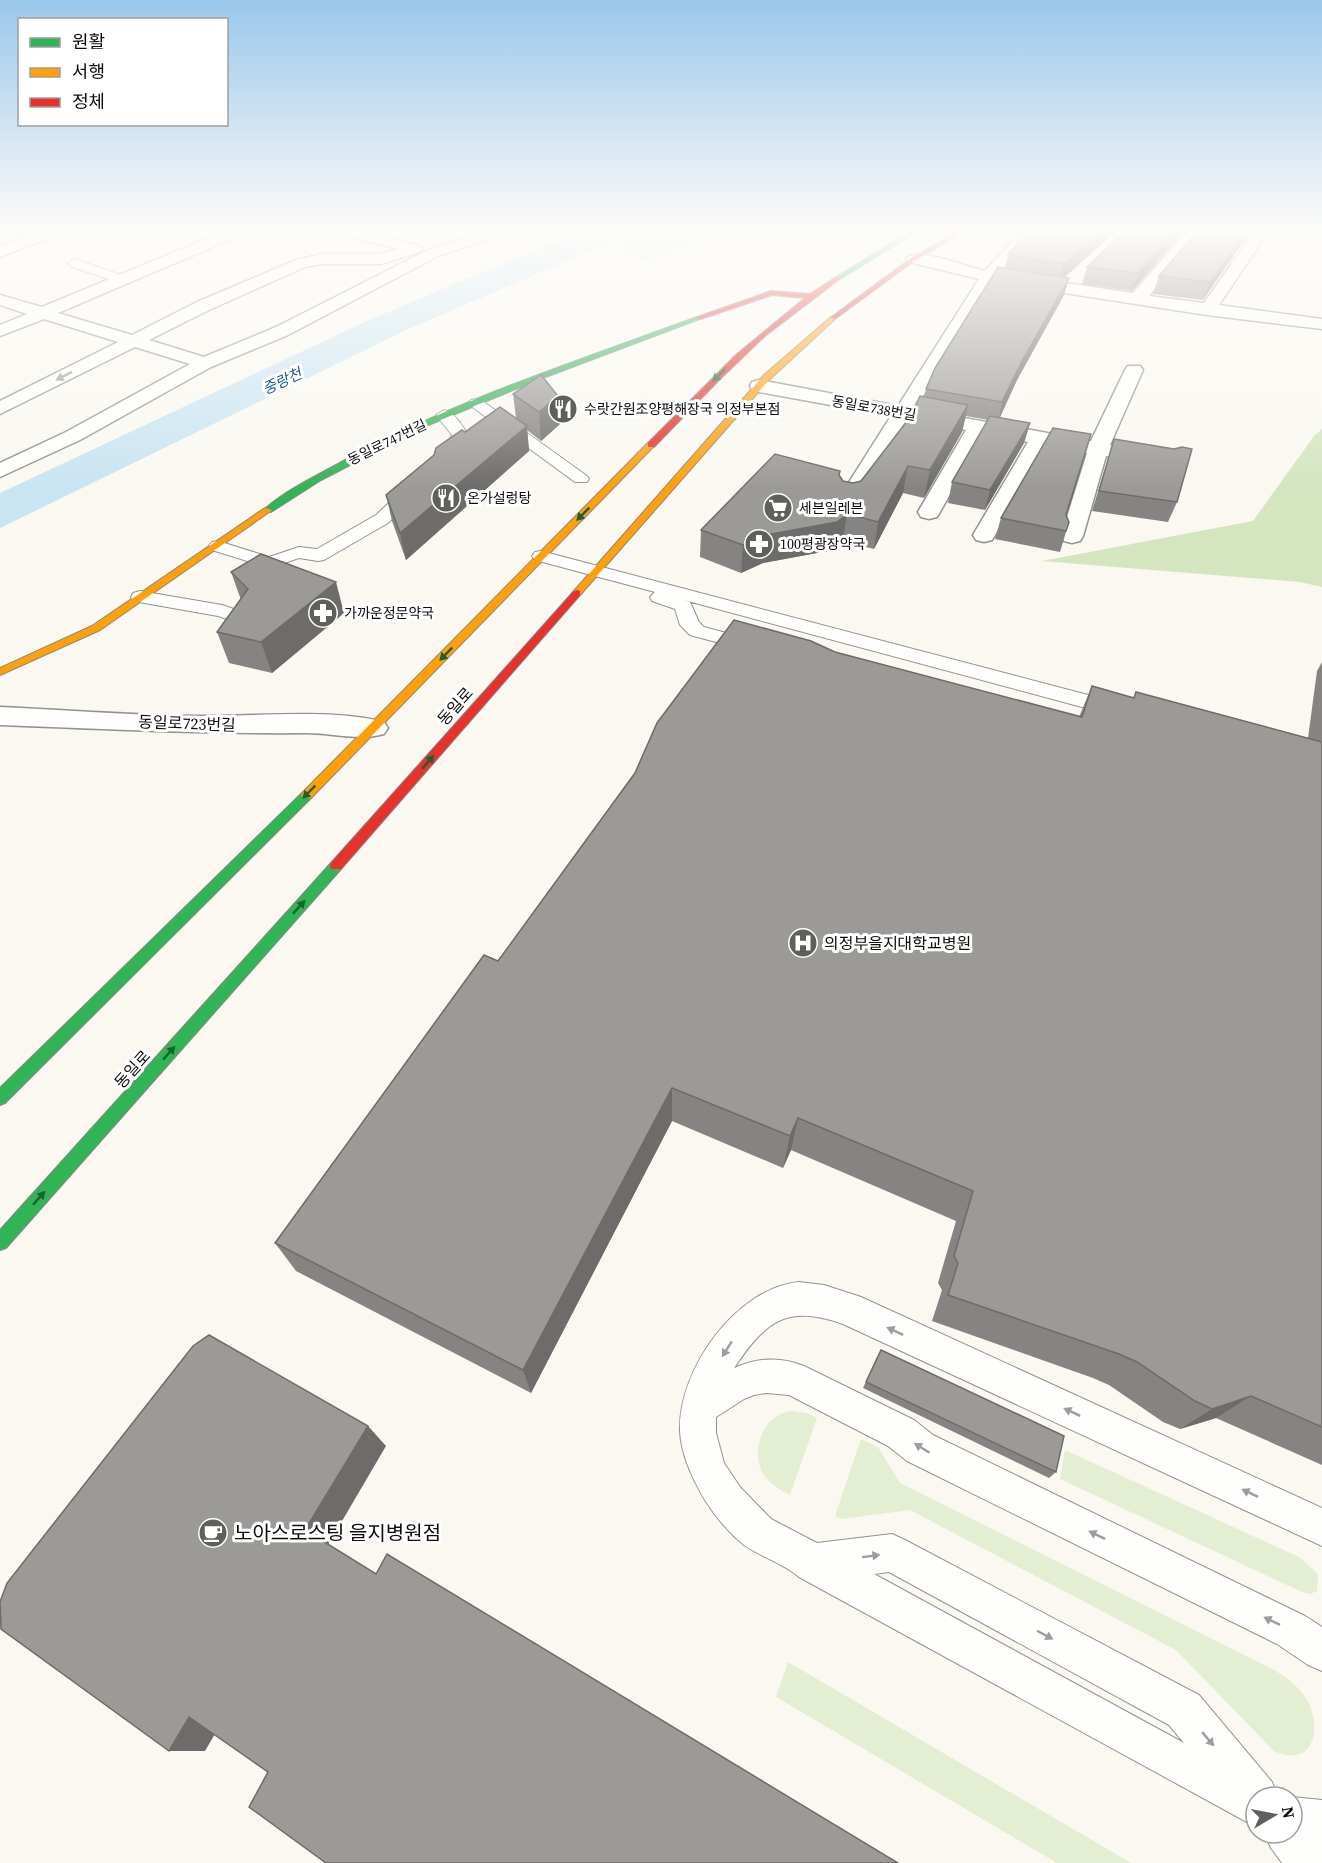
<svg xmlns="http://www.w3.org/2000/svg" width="1322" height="1863" viewBox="0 0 1322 1863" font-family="'Source Serif 4','Noto Sans KR',serif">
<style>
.green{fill:#e3eed2}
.forest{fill:#d4e5c0}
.water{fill:#c9e4f2}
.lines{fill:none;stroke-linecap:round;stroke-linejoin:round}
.lane-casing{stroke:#93928f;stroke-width:2}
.street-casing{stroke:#93928f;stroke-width:3}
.fast-casing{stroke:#8a8986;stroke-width:2}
.slow-casing{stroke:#8a8986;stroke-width:2}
.jam-casing{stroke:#8a8986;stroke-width:2}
.lane{fill:#fefefd;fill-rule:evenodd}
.street{fill:#fefefd;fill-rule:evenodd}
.fast{fill:#30b455;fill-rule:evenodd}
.slow{fill:#ff9f0a;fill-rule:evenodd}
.jam{fill:#e5322d;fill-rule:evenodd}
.wall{fill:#868482}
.shaded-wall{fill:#6d6c6a}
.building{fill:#9c9a97;stroke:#6d6c6a;stroke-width:1.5}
.oneway{fill:#1e6030}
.oneway2{fill:#9d9d9d}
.labels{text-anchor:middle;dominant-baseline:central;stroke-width:6;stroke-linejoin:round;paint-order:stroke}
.far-street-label{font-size:14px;fill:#0c0c0c;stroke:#fff}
.far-poi-label{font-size:14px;fill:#0c0c0c;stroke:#fff;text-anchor:start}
.far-water-label{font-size:15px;font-style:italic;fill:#1c6097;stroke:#fff}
.street-label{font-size:16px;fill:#0c0c0c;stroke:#fff}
.poi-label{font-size:16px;fill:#0c0c0c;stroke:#fff;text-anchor:start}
.near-poi-label{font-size:20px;fill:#0c0c0c;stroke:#fff;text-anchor:start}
</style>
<rect width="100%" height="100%" fill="#faf8f1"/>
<path class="green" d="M 594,229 L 742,229 L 643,261 Z
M 792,1411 L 807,1413 L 817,1418 L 790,1495 C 779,1490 766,1481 761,1470 C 751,1445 766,1413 792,1411 Z
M 861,1439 L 878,1447 L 900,1483 L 1276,1671 C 1290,1680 1302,1689 1309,1704 C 1322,1733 1311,1768 1274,1751 L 1176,1650 L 910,1510 L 841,1519 L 835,1516 Z
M 1065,1450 L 1299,1557 L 1318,1574 L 1317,1591 L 1310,1594 L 1302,1592 L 1060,1479 Z
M 788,1662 L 1131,1863 L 1057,1863 L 776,1697 Z"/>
<path class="forest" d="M 1322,429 L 1322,587 L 1300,582 L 1042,561 L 1253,521 L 1314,436 Z"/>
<path class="water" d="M 593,229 L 647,229 L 622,237 L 404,331 L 0,528 L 0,493 L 367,321 L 564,238 Z"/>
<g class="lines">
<g class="lane-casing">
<path id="lane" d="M 15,229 L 28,229 L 39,239 L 33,242 Z
M 149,229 L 167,229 L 153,235 L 145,235 L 143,233 Z
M 74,259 L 127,277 L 129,280 L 123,284 L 70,266 L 68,263 Z
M 476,399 L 481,400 L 587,476 L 589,479 L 587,482 L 575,482 L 471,406 L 469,403 L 471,400 Z
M 444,410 C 455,413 462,425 468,435 C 462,446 453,460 440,464 L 432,459 L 448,444 L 452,435 L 436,415 Z
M 416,482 L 424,487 L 388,523 L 324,560 L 318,561 L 299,558 L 270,568 L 212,550 L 209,546 L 212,542 L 218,541 L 269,557 L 299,547 L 317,549 L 376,515 L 410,483 Z
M 541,551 L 1126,705 L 1130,710 L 1126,715 L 1119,717 L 684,600 L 690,602 L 699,622 L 704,627 L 760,642 L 763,646 L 760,650 L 753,652 L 690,635 L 680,625 L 675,609 L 652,601 L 650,597 L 655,592 L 535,560 L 532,556 L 535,552 Z
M 140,591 L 222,605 L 254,616 L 257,620 L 254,624 L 247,626 L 218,616 L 133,601 L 131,597 L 133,593 Z
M 799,1282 L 824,1285 L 861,1297 L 1322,1508 L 1322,1546 L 843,1324 C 786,1304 766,1321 734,1368 C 758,1358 780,1356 804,1366 L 914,1420 L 933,1435 L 1305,1616 L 1322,1627 L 1322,1671 L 1308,1665 L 1277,1644 L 907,1461 L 888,1446 L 789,1395 L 766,1393 L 754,1395 L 744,1399 L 716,1417 L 716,1433 L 724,1463 L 740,1487 L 771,1519 L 817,1543 L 892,1534 L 905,1540 L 1199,1695 L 1272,1782 L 1278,1797 L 1256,1797 L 1256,1827 L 799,1577 C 783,1563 761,1557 744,1545 C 729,1533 715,1516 705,1500 C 693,1480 681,1454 680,1431 C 678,1370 736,1288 799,1282 ZM 889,1572 L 1169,1725 L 1184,1743 L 874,1574 Z
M 1292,1797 L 1322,1800 L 1322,1863 L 1282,1863 L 1271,1848 L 1264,1833 L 1292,1833 Z"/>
</g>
<g class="street-casing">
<path id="street" d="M 45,229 L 66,229 L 64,232 L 0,257 L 0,247 Z
M 230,229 L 250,229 L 248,232 L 58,313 L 132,335 L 197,302 L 296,260 L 322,254 L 380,254 L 398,249 L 334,232 L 332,229 L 357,229 L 420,246 L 423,249 L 420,252 L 381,264 L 322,264 L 305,267 L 209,310 L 149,340 L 204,357 L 276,327 L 428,250 L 493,229 L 515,229 L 513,232 L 438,256 L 288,335 L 211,367 L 80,440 L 0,477 L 0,463 L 66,432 L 190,364 L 135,347 L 0,414 L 0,401 L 118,342 L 44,319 L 0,336 L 0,325 L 27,314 L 0,305 L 0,295 L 42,307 Z
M 1028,229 L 1045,229 L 1024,245 L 1000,273 L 1133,293 L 1189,229 L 1204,229 L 1149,296 L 1204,303 L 1256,229 L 1270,229 L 1219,305 L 1322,319 L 1322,329 L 1207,315 L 993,282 L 915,409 L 1091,441 L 1125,370 L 1128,366 L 1140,366 L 1143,370 L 1110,445 L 1160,455 L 1163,459 L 1160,463 L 1153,465 L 1106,456 L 1083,536 L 1080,541 L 1072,543 L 1064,541 L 1061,536 L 1087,453 L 1046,445 L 995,535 L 992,540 L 984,542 L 976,540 L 973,535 L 1028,442 L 984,434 L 940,512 L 937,517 L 929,519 L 921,517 L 918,512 L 966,430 L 909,420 L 856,506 L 848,508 L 840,506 L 837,501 L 891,416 L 759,392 L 752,390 L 750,386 L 752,382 L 759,380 L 898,406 L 979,279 L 909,262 L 906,259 L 909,256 C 929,251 964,266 985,271 L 1014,239 Z
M 0,707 C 70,710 140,716 210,716 C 262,716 335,709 384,722 L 388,728 L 384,734 C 360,741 331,733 306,733 C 204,734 102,729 0,725 Z"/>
</g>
<g class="fast-casing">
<path id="fast" d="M 914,229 L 921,229 L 840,279 L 835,278 Z
M 697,317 L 702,318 L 535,381 L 426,426 L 321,480 L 271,512 L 264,510 C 282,492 318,475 341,462 C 454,401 577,361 697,317 Z
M 307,791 L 311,792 L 313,795 L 311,798 L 5,1103 L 0,1105 L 0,1088 L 303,792 Z
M 336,861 L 342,866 L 341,869 L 6,1248 L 0,1250 L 0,1230 L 331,863 Z"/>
</g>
<g class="slow-casing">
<path id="slow" d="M 831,317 L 836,318 L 770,379 L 580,595 L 574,595 L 574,591 L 764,375 Z
M 648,443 L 655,445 L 311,798 L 303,798 L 301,795 L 303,792 Z
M 265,508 L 272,510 L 100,630 L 0,675 L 0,668 L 92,626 Z"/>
</g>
<g class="jam-casing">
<path id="jam" d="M 961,229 L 969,229 L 914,261 L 835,319 L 830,318 L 910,259 Z
M 836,277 L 841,278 L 765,336 L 720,379 L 654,447 L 648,447 L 648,443 L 737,354 L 805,298 L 772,295 L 701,319 L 697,319 L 697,317 L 771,291 L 810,294 Z
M 577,590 L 580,591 L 580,595 L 341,869 L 331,869 L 330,866 L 331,863 L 574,591 Z"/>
</g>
<use href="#lane" class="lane"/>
<use href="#street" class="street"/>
<use href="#fast" class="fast"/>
<use href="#slow" class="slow"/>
<use href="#jam" class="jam"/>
</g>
<path class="wall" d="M 1031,229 L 1118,229 L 1065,277 L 1069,278 L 1064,295 L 1017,380 L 999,417 L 1030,423 L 1024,443 L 985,510 L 948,503 L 952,482 L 988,420 L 966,416 L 962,432 L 924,498 L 903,493 L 874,549 L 843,541 L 833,550 L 763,563 L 741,573 L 700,557 L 701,530 L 840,471 L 839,476 L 843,481 L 853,483 L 861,481 L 924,397 L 926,389 L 1005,268 L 1008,254 Z
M 1127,229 L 1186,229 L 1132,291 L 1082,284 L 1087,267 Z
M 1199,229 L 1252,229 L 1203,300 L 1153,294 L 1159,276 Z
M 513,394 L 558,396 L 560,424 L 541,441 L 527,430 L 529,451 L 406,560 L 392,521 L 386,495 L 434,455 L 465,432 L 516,418 Z
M 1114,439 L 1177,502 L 1168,522 L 1092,511 L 1108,459 Z
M 1066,515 L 1069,522 L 1060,552 L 995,539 L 1001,518 Z
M 231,572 L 344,613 L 272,673 L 229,663 L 217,632 L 241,600 Z
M 835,652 L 1079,717 L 1092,686 L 1133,698 L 1136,692 L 1308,738 L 1317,671 L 1322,662 L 1322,1465 L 1216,1418 L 1180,1429 L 1163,1422 L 1109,1385 L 1093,1378 L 932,1321 L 942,1290 L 938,1283 L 956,1221 L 791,1150 L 783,1168 L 672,1121 L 531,1393 L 296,1271 L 275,1243 L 498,961 Z
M 877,1357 L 1056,1472 L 1049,1478 L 863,1388 Z"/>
<path class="shaded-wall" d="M 1104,229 L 1118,229 L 1059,282 L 1064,264 Z
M 1177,229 L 1186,229 L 1132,291 L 1138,273 Z
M 1248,229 L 1252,229 L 1203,300 L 1210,282 Z
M 1069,278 L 1064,295 L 1017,380 L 998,422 L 1002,402 L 1022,361 Z
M 558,396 L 560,424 L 541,441 L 539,412 Z
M 968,405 L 962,432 L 924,498 L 930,470 Z
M 1030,423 L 1024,443 L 985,510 L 990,490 Z
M 527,426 L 529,451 L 406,560 L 400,533 Z
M 908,466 L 903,493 L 874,549 L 878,522 Z
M 847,514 L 843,541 L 833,550 L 763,563 L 741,573 L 743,545 L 766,535 Z
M 336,582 L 344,613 L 272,673 L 261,642 Z
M 672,1088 L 672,1121 L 531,1393 L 523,1370 Z
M 798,1118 L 791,1150 L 783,1168 L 790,1136 Z
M 1251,1396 L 1216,1418 L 1180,1429 L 1212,1409 Z
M 368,1426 L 386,1446 L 328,1545 L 305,1530 Z
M 189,1717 L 223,1720 L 205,1751 L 169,1751 Z"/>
<path class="building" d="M 1031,229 L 1104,229 L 1064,264 L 1008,254 Z
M 1127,229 L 1177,229 L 1138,273 L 1087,267 Z
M 1199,229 L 1248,229 L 1210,282 L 1159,276 Z
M 998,267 L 1069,278 L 1022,361 L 1002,402 L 926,389 L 935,368 Z
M 541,375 L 558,396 L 539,412 L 513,394 Z
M 920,396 L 968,405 L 930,470 L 908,466 L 878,522 L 847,514 L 837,522 L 766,535 L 743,545 L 701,530 L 775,454 L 840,471 L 839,475 L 843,481 L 853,483 L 861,481 L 908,420 Z
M 500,407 L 527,426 L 400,533 L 386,495 L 434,455 L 436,448 L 462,430 L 465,432 Z
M 990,416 L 1030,423 L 990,490 L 952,482 Z
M 1053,428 L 1091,434 L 1066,515 L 1069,522 L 1066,531 L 1001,518 Z
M 1114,439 L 1174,449 L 1182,447 L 1192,449 L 1177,502 L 1099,491 Z
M 261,554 L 336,582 L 261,642 L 217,632 L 248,589 L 231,572 Z
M 734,620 L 811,641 L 835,652 L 1082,717 L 1092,686 L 1134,698 L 1136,692 L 1322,742 L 1322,1427 L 1251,1396 L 1212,1409 L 1195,1401 L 1137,1362 L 1119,1354 L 948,1295 L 958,1263 L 954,1256 L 973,1191 L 798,1118 L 790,1136 L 672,1088 L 523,1370 L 275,1243 L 484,955 L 498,961 L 635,773 L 657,723 Z
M 209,1335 L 368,1426 L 305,1530 L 376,1574 L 387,1554 L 898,1863 L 326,1863 L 249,1807 L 268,1772 L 189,1717 L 169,1751 L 1,1629 L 0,1602 L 7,1583 L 193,1346 Z
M 881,1350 L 1064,1436 L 1056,1472 L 866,1382 Z"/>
<defs><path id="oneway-solid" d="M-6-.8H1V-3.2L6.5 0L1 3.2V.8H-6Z" transform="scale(1.5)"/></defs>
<g class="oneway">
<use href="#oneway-solid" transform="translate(719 375) rotate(135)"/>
<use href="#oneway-solid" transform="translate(583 514) rotate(135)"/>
<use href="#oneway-solid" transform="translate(446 654) rotate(134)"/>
<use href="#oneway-solid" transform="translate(428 762) rotate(-49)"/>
<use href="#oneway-solid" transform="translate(309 792) rotate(135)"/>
<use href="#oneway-solid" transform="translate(299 907) rotate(-48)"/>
<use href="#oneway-solid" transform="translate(169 1053) rotate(-48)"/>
<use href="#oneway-solid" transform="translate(39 1198) rotate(-48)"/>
</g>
<g class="oneway2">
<use href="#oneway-solid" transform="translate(64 376) rotate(153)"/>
<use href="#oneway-solid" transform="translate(895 1331) rotate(-155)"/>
<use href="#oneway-solid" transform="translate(727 1349) rotate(122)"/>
<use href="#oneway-solid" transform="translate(1072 1412) rotate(-155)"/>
<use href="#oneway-solid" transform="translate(922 1448) rotate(-148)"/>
<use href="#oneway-solid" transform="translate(1250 1493) rotate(-155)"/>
<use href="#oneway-solid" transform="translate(1097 1535) rotate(-154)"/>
<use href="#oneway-solid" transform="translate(871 1556) rotate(-7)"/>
<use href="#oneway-solid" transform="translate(1272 1621) rotate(-154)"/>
<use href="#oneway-solid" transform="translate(1045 1635) rotate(28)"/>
<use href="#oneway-solid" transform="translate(1208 1739) rotate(50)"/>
</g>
<linearGradient id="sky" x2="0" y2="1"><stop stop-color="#9bc7ec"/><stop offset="0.47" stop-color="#fdfcf9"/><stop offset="1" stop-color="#fdfcf9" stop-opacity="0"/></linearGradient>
<rect width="1322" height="490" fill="url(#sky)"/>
<defs>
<g id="restaurant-disc" transform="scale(1.5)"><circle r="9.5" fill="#5f5f5c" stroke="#fff"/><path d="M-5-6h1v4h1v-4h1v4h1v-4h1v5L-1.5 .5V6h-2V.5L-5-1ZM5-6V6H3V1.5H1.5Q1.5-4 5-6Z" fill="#fff"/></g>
<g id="supermarket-disc" transform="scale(1.5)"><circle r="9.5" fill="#5f5f5c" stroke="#fff"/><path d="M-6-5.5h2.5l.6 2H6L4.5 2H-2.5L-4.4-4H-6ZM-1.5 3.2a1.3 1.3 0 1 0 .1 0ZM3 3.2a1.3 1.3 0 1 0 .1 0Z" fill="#fff"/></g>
<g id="pharmacy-disc" transform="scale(1.5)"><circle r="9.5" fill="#5f5f5c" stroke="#fff"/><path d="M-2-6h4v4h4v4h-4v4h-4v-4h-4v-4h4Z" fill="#fff"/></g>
<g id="hospital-disc" transform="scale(1.5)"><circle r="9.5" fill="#5f5f5c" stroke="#fff"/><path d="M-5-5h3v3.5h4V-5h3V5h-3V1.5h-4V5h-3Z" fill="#fff"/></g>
<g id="cafe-disc" transform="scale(1.5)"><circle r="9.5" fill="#5f5f5c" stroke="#fff"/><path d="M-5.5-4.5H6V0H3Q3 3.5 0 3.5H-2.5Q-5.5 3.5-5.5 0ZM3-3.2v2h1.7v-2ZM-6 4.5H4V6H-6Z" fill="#fff"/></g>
</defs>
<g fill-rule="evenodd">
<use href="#restaurant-disc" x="563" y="409"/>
<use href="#restaurant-disc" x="446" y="498"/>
<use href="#supermarket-disc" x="778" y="508"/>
<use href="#pharmacy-disc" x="759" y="544"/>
<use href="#pharmacy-disc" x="323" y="613"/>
<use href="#hospital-disc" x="803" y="943"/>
<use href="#cafe-disc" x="213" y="1533"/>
</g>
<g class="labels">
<g class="far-street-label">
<text transform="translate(874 408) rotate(10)">동일로738번길</text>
<text transform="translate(387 442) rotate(-26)">동일로747번길</text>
</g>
<g class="far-poi-label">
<text x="584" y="409">수랏간원조양평해장국 의정부본점</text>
<text x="467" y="498">온가설렁탕</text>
<text x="799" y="508">세븐일레븐</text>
<text x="780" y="544">100평광장약국</text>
<text x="344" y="613">가까운정문약국</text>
</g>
<g class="far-water-label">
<text transform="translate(282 381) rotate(-25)">중랑천</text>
</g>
<g class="street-label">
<text transform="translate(455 706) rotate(-49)">동일로</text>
<text transform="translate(187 723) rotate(2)">동일로723번길</text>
<text transform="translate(132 1069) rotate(-48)">동일로</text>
</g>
<g class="poi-label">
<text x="824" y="943">의정부을지대학교병원</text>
</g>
<g class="near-poi-label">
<text x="234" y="1533">노아스로스팅 을지병원점</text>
</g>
</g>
<rect x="18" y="18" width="210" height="108" fill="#ffffff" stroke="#9e9e9e" stroke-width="1.5"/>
<rect x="30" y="38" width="30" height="9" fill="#30b455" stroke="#9e9e9e" stroke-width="1.5"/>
<text x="72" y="48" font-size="18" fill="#0c0c0c">원활</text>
<rect x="30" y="68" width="30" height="9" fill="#ff9f0a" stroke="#9e9e9e" stroke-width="1.5"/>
<text x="72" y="78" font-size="18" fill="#0c0c0c">서행</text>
<rect x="30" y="98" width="30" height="9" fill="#e5322d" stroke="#9e9e9e" stroke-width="1.5"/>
<text x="72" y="108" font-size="18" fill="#0c0c0c">정체</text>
<g transform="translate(1274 1815) rotate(80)"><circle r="28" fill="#ffffff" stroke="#9e9e9e" stroke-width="1.5"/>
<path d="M0-4.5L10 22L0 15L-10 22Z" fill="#5f5f5c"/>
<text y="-9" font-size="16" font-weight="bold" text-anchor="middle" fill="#0c0c0c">N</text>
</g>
</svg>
